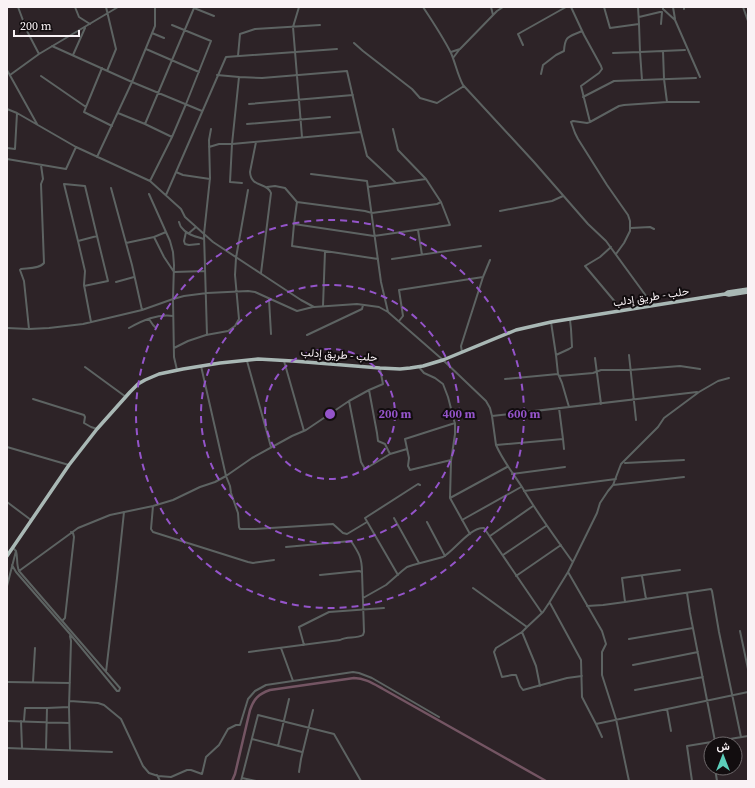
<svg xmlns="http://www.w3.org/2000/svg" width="755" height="788" viewBox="0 0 755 788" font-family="'Source Serif 4',Vazirmatn,serif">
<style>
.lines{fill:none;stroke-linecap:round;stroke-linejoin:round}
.canal{stroke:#745563;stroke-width:2.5}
.minor{stroke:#5d6362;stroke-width:2}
.highway{stroke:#a9b8b5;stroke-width:3.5}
.ring{fill:none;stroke:#9454ca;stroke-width:2;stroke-dasharray:7 5}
.labels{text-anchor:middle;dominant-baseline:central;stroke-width:4;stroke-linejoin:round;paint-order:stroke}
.street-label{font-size:11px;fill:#f9f2f5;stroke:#120d0f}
.centre{fill:#9454ca;stroke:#120d0f;stroke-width:2}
.ring-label{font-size:12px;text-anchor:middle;font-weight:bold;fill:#9454ca;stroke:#120d0f;stroke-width:4;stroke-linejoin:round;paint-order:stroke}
</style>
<rect width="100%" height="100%" fill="#2d2327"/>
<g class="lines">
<path class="canal" d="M 232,781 L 235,774 L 250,710 C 254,699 258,694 270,690 L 354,678 C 365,678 374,684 383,689 L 546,781"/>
<path class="minor" d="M 18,7 L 27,31 L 39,54
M 75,7 L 79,17 L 90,24
M 106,7 L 116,49 L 107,71
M 299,7 L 293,27 L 302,137
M 423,7 C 433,22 443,37 451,53 C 455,62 458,76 463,85 L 534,162 L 588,224 L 606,241 L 649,300 L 655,305
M 491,7 L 493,15
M 571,7 L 584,35 L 601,66 L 602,69 L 599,73 L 581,86 L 590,122
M 604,7 L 610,28 L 639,24 L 640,52 L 613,53
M 638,7 L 639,24
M 663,7 L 663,9 L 675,20 L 700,77
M 673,7 L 675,19
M 684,7 L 684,9
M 743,7 L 748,21
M 639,17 L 660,12 L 662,12 L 661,24
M 152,33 L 164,38
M 354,43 L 363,51 L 412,89 L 420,98 L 437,103 L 464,86
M 523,45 L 518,34 L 566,7
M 52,46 L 132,82 L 202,111
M 146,49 L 199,72
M 663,51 L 664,79 L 667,102 L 699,102
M 451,52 L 460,49 L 497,11 L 503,7
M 73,55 L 85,28
M 238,56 L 240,34 L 255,29 L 320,25
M 453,58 L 459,50
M 102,68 L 86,107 L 84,112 L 112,126
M 7,70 L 37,124
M 541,74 L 543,65 L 556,55 L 564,51 C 565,35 569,37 582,31
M 10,75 L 39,54 L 118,7
M 217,75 L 239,77 L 262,78 L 347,71 L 361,132 L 367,156 L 396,183
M 41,76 L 86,107
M 239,77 L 232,144 L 230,182 L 242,183
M 642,80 L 696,78
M 583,97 L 614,81 L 642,80 L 640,52 L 685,50
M 249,104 L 353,95
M 7,109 L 17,113 L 76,147 L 150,181 L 181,209 L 185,217 L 213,242 L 263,275 L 301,300 L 314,307 L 357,304 L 379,307 L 388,312 L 443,360 L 486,401 L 490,408 L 492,416 L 496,445 C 503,461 513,473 522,487 C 537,513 555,537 572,561
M 118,113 L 145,124 L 172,137
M 145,124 L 194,8 L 214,16
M 247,124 L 330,117
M 256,142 L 250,172 C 251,188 267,182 271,193 L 261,273
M 209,147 L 219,144 L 232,144 L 361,132
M 7,148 L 15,149 L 17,113
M 97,157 L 132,82 L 155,26 L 155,7
M 7,159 L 66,169 L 76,147
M 176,172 L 183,175 L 210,179
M 311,174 L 367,181 L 381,282 L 388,312
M 150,181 L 172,137 L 186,104 L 211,41 L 172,25
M 267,187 L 275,186 L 285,188 L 297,202 L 365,211 L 372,213 L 437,204 L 441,202
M 368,187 L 426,179
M 111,188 L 132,265 L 142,310
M 149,194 L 170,241 L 173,252 L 174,265 L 173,299 L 174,357 L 177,370
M 166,195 L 226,57 L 337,49
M 500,211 L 552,201 L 563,196
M 179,222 C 180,224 180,227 182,228 C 187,235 197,237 204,239
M 294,224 L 297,202
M 631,228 L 650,227 L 654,229
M 418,230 L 422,255
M 166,232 L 154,237 L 164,257 L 174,272 L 205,271
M 186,232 L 184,241 L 185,244 L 189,245 L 199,244
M 189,233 L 196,227
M 78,241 L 64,184 L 85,186 L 97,236 L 78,241 L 85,271 L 84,285 L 91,322
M 126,243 L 154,237
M 611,247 L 600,257 L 585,266 L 616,303
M 616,254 L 624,243 L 630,231 L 630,221 L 628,215 L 607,185 L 578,139 L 575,133 L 571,122 L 573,121 L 587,123 L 590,122 L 619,106 L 624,105 L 667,102
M 378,259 L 292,246 L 294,224 L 374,236 L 450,225 L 441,202 L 426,179 L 398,150 L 393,129
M 392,259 L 481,246
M 116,282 L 134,277
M 84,286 L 108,281 L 97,236
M 269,299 L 271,334
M 323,306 L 325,251
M 149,319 L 153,325 L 156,328
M 399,321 L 403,316 L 399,290 L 483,277
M 551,322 L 556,355
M 7,328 L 29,329 L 49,328 L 83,324 L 142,310 L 173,299 L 184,296 L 207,293 L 248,291 L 255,292 L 297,311 L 313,307
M 129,328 C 143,320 157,314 173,316
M 29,329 L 24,281 L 20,270 L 21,269 C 28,268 39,269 44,263 L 41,184 L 43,179 L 41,165
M 207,335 L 204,234 L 210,178 L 209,140 L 211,129
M 307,335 L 362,309 L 363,305
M 174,348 L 188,341 L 206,335 L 228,331 L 235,326 L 239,319 L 235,275 L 236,258 L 248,190
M 462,352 L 461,346 L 483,277 L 490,260
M 629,355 L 636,420
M 595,358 L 601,404
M 247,361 L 271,447
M 284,361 L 304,431
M 201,366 L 226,476 L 230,486 L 231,493 L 238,513 L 239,527 L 240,529 L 255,529 L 333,524 L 343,533 L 347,534 L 367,522
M 418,366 L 424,373 L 435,378 L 443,384 L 448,397 L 455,424 L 455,434 L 451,461 L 450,498 L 470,534
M 85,367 L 126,397
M 558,374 L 556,355 L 569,349 L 572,347 L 571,329 L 570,320
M 559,376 L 562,383 L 569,407
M 505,379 L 558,374 L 559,376 L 593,373 L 601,370 L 630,370 L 680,366 L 700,369
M 33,399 L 84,415 L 85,417 L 84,423 L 91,427 L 97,429
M 349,401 L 361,462 L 365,469 L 390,454 L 385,444 L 378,441 L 377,433 L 369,390 L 383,384 L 380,369
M 559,408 L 563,439
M 492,416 L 697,392
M 496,445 L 563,439 L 564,449
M 7,447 L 69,465
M 390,454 L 407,449
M 451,460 L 410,470 L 408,466 L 409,458 L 405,439 L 455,423
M 625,463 L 684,460
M 512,474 L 565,467
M 613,485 L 684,477
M 524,491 L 616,479
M 450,498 L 507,467
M 7,502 L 31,520
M 153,506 L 151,529 L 153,532 L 248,562 L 253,563 L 274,560
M 394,518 L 419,563
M 462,520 L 521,487
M 427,522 L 445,556
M 490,536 L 533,506
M 286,547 L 351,541 C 359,553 362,558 362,572
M 503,555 L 546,526
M 12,565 L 16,572 L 70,634 L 117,691 L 119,691 L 120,688 L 19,571 C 16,564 18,557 16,551
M 19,571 L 78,528 L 110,515 L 153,506 L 173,500 L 200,487 L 215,482 L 226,476 L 252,458 L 292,436 L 306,430 L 349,401 L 369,390
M 568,572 L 602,631 L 606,644 L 602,652 L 602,675 L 616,719 L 629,781
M 398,575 L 365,518 L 418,484 L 420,485
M 516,576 L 561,545
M 642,576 L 646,599
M 7,586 L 16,551 L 13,548
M 473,588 L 527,627
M 687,593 L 690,613 L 715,741
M 363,598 L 386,585 L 402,571 L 407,567 L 413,565 L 443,557 C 455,550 470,527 484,528 L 542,613
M 625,602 L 622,578 L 680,570
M 550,603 L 581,660 L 582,697 L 596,724 L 602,737
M 587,606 L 603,605 L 625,602 L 711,589 L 712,591 L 719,632 L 741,737
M 63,620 L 65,618 L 74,537 L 73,533 L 71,532
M 740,631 L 748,669
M 522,632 L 536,666 L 540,686
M 629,639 L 693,628
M 304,645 L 299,627 L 329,612 L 384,608
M 281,648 L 293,681
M 249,652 L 340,640 C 347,636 356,639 363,635 L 364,632 L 362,572 L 359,571 L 320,575
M 633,665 L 698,652
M 106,672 L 117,578 L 124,512
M 582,676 L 567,678 L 523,690 L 520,686 L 516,675 L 512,675 L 502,677 L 494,652 L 496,648 L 522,632 L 527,627 L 543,612 L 549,603 L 568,572 L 597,513 L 600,503 L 608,491 L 613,485 L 621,464 L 658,427 L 664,418 L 699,392 L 718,381 L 729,378
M 7,682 L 70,683
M 33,682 L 35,648
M 635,690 L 703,677
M 70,701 L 98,703 L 104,705 L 121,719 L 143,766 L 149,773 L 158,776 L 171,777 L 187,770 L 191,770 L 202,774 L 206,757 L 219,745 L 228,729 L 236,725 L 240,725 L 248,699 L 255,691 L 266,685 L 353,672 L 359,673 L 372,678 L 439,717
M 667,709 L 671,731
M 7,721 L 69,723
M 21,721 L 22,748
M 24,721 L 25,708 L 47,708 L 69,707
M 596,724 L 748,692
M 252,739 L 302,752
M 278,746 L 289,699
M 7,748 L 112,752
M 46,749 L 47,708
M 70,750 L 69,707 L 71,641 L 70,636
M 715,768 L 717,781
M 299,772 L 301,759 L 313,710
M 157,775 L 160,781
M 242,778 L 256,781
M 241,781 L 258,715 L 334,734 L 361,781
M 692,781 L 687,746 L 748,736"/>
<path class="highway" d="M 725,294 L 728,292 L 748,289
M 7,556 L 69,465 L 97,429 L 130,392 L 138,384 L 145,380 L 159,374 L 183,369 L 220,363 L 258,359 L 293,361 L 380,368 L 400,369 L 410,368 L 423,366 L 443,360 L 516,330 L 551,322 L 725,294 L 729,295 L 748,292"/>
</g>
<g class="ring">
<circle cx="330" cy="414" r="65"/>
<circle cx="330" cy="414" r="129"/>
<circle cx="330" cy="414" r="194"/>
</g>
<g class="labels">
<g class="street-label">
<text transform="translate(651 297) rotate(-9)">حلب - طريق إدلب</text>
<text transform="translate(339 355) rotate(4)">حلب - طريق إدلب</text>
</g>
</g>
<circle cx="330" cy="414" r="6" class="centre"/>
<g class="ring-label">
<text x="395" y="418">200 m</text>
<text x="459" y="418">400 m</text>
<text x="524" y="418">600 m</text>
</g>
<rect width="755" height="788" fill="none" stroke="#f9f2f5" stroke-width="16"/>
<g transform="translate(723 756)"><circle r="19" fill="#120d0f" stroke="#6e696b"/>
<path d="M0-3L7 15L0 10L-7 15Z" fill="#5cceba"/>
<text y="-6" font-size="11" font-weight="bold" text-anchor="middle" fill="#f9f2f5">ش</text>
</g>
<path d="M14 30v6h65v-6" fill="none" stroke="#f9f2f5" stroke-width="2"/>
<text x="20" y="30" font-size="12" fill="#f9f2f5" stroke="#120d0f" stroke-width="3" paint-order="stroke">200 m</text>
</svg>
